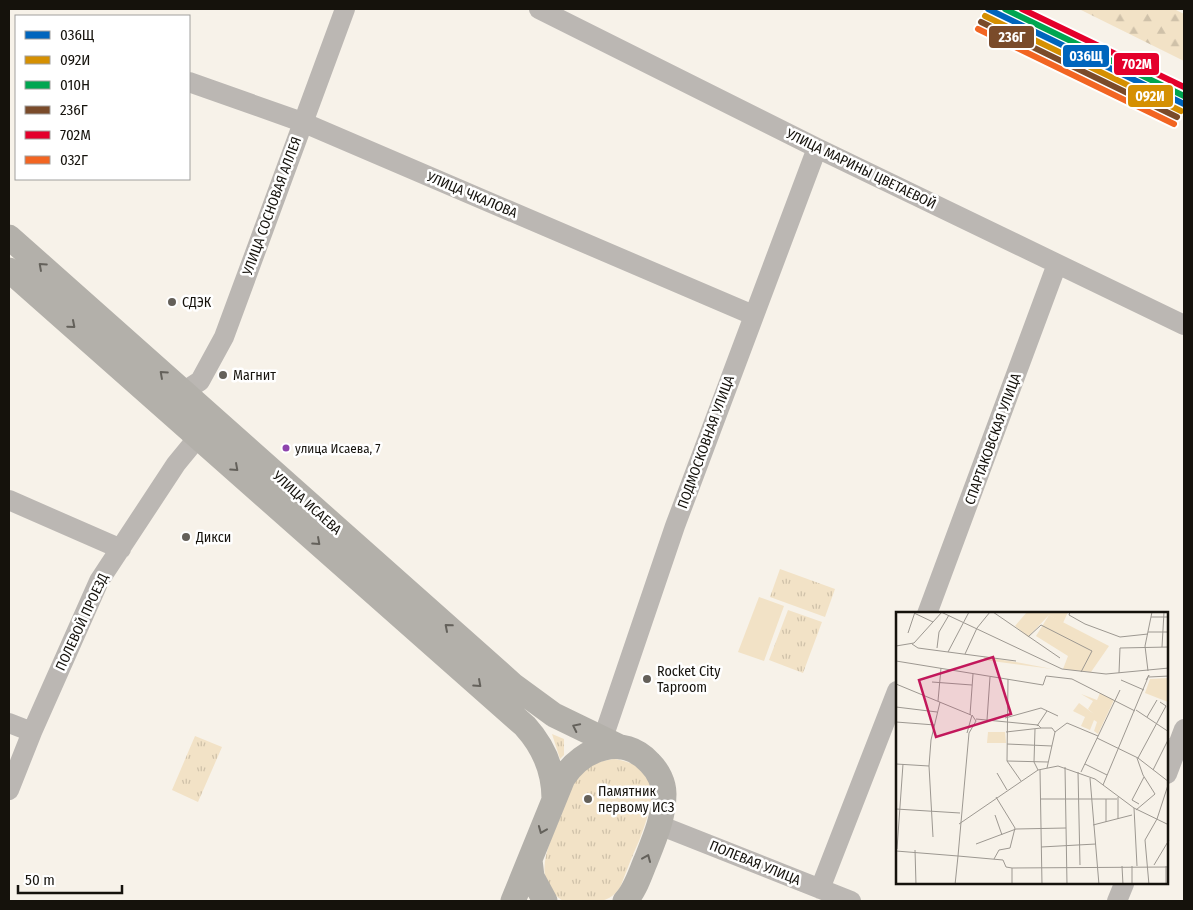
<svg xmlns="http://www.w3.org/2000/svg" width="1193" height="910" viewBox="0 0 1193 910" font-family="'Fira Sans Condensed',sans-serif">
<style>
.grass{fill:url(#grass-tufts)}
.forest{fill:url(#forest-firs)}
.pitch{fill:#f2e2c6}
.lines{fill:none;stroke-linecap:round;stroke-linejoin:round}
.minor{stroke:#bbb7b3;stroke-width:20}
.major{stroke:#b3b0aa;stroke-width:25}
.rail-1-casing{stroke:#fff;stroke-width:10}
.rail-2-casing{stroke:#fff;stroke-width:10}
.rail-3-casing{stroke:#fff;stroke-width:10}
.rail-4-casing{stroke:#fff;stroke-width:10}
.rail-5-casing{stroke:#fff;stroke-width:10}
.rail-6-casing{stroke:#fff;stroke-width:10}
.rail-1{stroke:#0065bd;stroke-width:6}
.rail-2{stroke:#d59002;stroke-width:6}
.rail-3{stroke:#00a651;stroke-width:6}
.rail-4{stroke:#7a4b2a;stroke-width:6}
.rail-5{stroke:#e4002b;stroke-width:6}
.rail-6{stroke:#f26522;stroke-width:6}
.oneway{stroke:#64615b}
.poi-dot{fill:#646059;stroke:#fff;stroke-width:2}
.bus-dot{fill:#8e44ad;stroke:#fff;stroke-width:2}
.labels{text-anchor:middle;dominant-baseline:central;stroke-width:5;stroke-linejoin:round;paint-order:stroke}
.bus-label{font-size:13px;fill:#15120c;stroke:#fff;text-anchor:start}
.street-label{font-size:14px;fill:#15120c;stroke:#fff}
.poi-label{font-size:14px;fill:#15120c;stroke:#fff;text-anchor:start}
.inset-road{fill:none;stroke:#9d9891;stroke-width:1}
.view{fill:#c2185b;fill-opacity:0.15;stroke:#c2185b;stroke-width:2.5}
.inset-edge{fill:none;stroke:#15120c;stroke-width:2.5}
.line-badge{stroke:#fff;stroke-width:2}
.badge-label{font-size:14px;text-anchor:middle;font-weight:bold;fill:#fff}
</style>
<defs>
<pattern id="grass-tufts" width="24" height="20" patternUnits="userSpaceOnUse" patternTransform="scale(1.25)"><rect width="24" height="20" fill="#f2e2c6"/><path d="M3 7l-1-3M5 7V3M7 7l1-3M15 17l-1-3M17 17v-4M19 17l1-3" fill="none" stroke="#cfc1a9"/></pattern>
<pattern id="forest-firs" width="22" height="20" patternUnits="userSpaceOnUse" patternTransform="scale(1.25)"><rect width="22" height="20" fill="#f2e2c6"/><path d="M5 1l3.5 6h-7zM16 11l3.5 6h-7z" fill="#cfc1a9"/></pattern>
</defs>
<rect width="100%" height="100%" fill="#f7f2e9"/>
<path class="grass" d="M 780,569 L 835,589 L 825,617 L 770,597 Z
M 788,610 L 822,622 L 803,673 L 769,660 Z
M 552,734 L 564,739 L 564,755 L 560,759 Z
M 195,736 L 222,747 L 198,802 L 172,790 Z
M 615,759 C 667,768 652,806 639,841 C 632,856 626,872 620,888 C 605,908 586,901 563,901 C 529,880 550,843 561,815 C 565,804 569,789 575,779 C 585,764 599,761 615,759 Z"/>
<path class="forest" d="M 1079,9 L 1174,9 L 1184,14 L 1184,61 Z"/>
<path class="pitch" d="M 759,597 L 784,606 L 764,661 L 738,652 Z"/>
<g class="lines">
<path class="minor" d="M 539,9 L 817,148 L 1184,325
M 189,82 L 302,122 L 753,315
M 183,392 L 200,381 L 224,337 L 345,9
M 9,500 L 121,549
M 927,614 L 1057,264
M 9,723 L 32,732
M 603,738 L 675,526 L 817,148
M 1167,774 L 1184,729
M 9,790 L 32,732 L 99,581 L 176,464 L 208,425
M 659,825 L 851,901
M 820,889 L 897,691
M 1117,901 L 1124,884"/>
<path class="major" d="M 9,237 L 513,685 L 554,715 L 620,747
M 9,270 L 525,726 C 544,747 554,770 554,799
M 530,860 L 532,877 L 545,901
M 513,901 L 563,778 C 583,748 623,733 650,763 C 658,771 664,783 664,794 C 664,817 654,840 646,860 C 640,874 635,891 625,901"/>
<g class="rail-1-casing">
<path id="rail-1" d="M 988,9 L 1184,104"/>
</g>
<g class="rail-2-casing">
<path id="rail-2" d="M 985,16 L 1181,111"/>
</g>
<g class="rail-3-casing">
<path id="rail-3" d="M 1005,9 L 1184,96"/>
</g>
<g class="rail-4-casing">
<path id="rail-4" d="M 981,22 L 1177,117"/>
</g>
<g class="rail-5-casing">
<path id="rail-5" d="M 1022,9 L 1184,87"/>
</g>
<g class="rail-6-casing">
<path id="rail-6" d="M 978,29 L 1174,124"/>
</g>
<use href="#rail-1" class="rail-1"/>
<use href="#rail-2" class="rail-2"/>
<use href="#rail-3" class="rail-3"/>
<use href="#rail-4" class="rail-4"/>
<use href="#rail-5" class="rail-5"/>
<use href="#rail-6" class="rail-6"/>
</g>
<defs><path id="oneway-chevron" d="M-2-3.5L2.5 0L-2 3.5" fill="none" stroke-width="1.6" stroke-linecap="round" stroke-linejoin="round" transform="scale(1.25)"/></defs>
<g class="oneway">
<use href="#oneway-chevron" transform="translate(42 266) rotate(-138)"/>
<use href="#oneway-chevron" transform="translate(72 325) rotate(41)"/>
<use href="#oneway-chevron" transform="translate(163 374) rotate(-138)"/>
<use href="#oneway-chevron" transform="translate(235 468) rotate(42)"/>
<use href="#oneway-chevron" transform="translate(317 542) rotate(42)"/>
<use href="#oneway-chevron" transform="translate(448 627) rotate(-139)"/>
<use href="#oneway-chevron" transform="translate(478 684) rotate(42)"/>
<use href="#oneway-chevron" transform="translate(576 727) rotate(-154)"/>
<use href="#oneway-chevron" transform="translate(542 830) rotate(112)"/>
<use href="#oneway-chevron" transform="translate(647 858) rotate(-67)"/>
</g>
<g class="poi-dot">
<circle cx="172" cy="302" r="5"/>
<circle cx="223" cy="375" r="5"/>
<circle cx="186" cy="537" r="5"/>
<circle cx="647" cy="679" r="5"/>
<circle cx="588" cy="799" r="5"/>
</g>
<circle class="bus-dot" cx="286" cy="448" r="4.5"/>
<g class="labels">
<g class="bus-label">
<text x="295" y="448">улица Исаева, 7</text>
</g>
<g class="street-label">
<text transform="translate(861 169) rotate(26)">УЛИЦА МАРИНЫ ЦВЕТАЕВОЙ</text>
<text transform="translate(472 195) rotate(23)">УЛИЦА ЧКАЛОВА</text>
<text transform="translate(272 206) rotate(-70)">УЛИЦА СОСНОВАЯ АЛЛЕЯ</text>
<text transform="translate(993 439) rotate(-70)">СПАРТАКОВСКАЯ УЛИЦА</text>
<text transform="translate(706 442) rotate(-70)">ПОДМОСКОВНАЯ УЛИЦА</text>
<text transform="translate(307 503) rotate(42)">УЛИЦА ИСАЕВА</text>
<text transform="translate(82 622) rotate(-65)">ПОЛЕВОЙ ПРОЕЗД</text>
<text transform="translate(755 863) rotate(22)">ПОЛЕВАЯ УЛИЦА</text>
</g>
<g class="poi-label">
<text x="182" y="302">СДЭК</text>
<text x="233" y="375">Магнит</text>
<text x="196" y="537">Дикси</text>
<text x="657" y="671">Rocket City<tspan x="657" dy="16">Taproom</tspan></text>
<text x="598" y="791">Памятник<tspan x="598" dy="16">первому ИСЗ</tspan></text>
</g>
</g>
<g transform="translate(896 612)">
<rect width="272" height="272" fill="#f7f2e9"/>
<path d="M 92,120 L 109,120 L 110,131 L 91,131 Z" fill="#f2e2c6"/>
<path d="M 131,0 L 172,0 L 167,11 L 153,3 L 132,25 L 119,14 ZM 88,45 L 120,50 L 156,57 L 88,48 ZM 272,66 L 272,90 L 249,81 L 254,67 ZM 204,81 L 218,88 L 202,122 L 198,119 L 201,110 L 198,108 L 194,118 L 185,114 L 189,105 L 177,99 L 183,91 L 198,102 L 192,97 L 197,89 L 185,82 L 201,88 Z" fill="#f2e2c6"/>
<path d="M 153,3 L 213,34 L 195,60 L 167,57 L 172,44 L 140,24 Z" fill="#f2e2c6"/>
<path class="inset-road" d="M 45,0 L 166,57 L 210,62 L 273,56M 97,0 L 164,46M 174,0 L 173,3 L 189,12 L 224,25 L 252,22M 18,1 L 37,10M 255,5 L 273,5M 252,20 L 273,20M 12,21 L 19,0M 132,25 L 145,13 L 196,39 L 185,60M 16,32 L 22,36 L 120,49M 0,34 L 18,31 L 46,0M 266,35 L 268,0M 41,36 L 43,20 L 53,3M 52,40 L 73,0M 69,42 L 81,16 L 94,0M 0,49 L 147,73 L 150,64 L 176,67 L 239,99M 252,59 L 249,34 L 256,0M 223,61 L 224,36 L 273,35M 253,65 L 273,64M 225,68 L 248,78M 36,70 L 76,73M 0,72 L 75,103M 42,89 L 45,56M 0,95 L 41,100M 240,98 L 273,120M 74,103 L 77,62M 251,105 L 261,88M 109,106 L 145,96 L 162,104M 80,107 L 142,113 L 145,116M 91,108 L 94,65M 0,110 L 39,113M 141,114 L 151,99M 139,117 L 138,150 L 142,158M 110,120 L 145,116 L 156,116 L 159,120M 71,121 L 76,103M 201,126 L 242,146 L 273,170M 111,132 L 156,134M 242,146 L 270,94 L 264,90M 111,149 L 112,67M 111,149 L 152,150M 111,149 L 125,169M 0,152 L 33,154M 189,152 L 211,163M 169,155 L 171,273M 151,156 L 159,120 L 171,111 L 202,124M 144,158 L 146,273M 257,158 L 273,126M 182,160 L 184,253M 185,160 L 224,78M 101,161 L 111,178M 194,166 L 203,273M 207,173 L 253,63 L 250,68M 144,187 L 221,187M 210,187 L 210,210M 243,192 L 236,188 L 248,165M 238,196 L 241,254M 0,197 L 64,201M 240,198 L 259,182 L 247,163 L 241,146M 99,203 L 106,223M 222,207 L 222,185M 63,212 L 142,158 L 162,154 L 199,167 L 238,196 L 273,213M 197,213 L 236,203M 37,225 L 33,154 L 35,128 L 44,90M 80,232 L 120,217 L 170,216M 145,235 L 200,232M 1,237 L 7,152M 19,238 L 20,273M 0,239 L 62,244 L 73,121 L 80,109 L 76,103M 98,247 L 103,238 L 114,236 L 119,216 L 100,185M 258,253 L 273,228M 226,254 L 227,273M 236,254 L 236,273M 270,254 L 270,273M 59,273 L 62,244 L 107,248 L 110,255 L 116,256 L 273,255M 116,273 L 116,256M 253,273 L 249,228 L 261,207 L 273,170"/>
<path class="view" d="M 97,45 L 115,102 L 40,125 L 23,68 Z"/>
<rect width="272" height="272" class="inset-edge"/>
</g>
<g class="line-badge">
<rect x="988" y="25" width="47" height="24" rx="5" fill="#7a4b2a"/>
<rect x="1062" y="44" width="48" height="24" rx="5" fill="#0065bd"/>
<rect x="1113" y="52" width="47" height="24" rx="5" fill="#e4002b"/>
<rect x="1127" y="84" width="47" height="24" rx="5" fill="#d59002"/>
</g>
<g class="badge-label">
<text x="1012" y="42">236Г</text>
<text x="1086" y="61">036Щ</text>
<text x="1137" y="69">702М</text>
<text x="1150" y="101">092И</text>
</g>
<rect width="1193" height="910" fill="none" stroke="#15120c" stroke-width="20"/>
<rect x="15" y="15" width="175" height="165" fill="#ffffff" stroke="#a1a09e"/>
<rect x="25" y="31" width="25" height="8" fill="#0065bd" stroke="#a1a09e"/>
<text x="60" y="40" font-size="15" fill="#15120c">036Щ</text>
<rect x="25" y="56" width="25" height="8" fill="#d59002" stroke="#a1a09e"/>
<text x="60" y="65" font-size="15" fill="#15120c">092И</text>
<rect x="25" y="81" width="25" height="8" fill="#00a651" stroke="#a1a09e"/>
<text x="60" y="90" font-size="15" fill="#15120c">010Н</text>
<rect x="25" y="106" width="25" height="8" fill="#7a4b2a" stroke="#a1a09e"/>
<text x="60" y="115" font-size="15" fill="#15120c">236Г</text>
<rect x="25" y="131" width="25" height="8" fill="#e4002b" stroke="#a1a09e"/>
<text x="60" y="140" font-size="15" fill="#15120c">702М</text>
<rect x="25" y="156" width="25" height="8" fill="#f26522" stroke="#a1a09e"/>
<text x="60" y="165" font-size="15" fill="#15120c">032Г</text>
<path d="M18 885v8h104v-8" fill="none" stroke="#15120c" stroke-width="2.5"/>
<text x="25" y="885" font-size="15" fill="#15120c" stroke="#ffffff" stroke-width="4" paint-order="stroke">50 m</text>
</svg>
